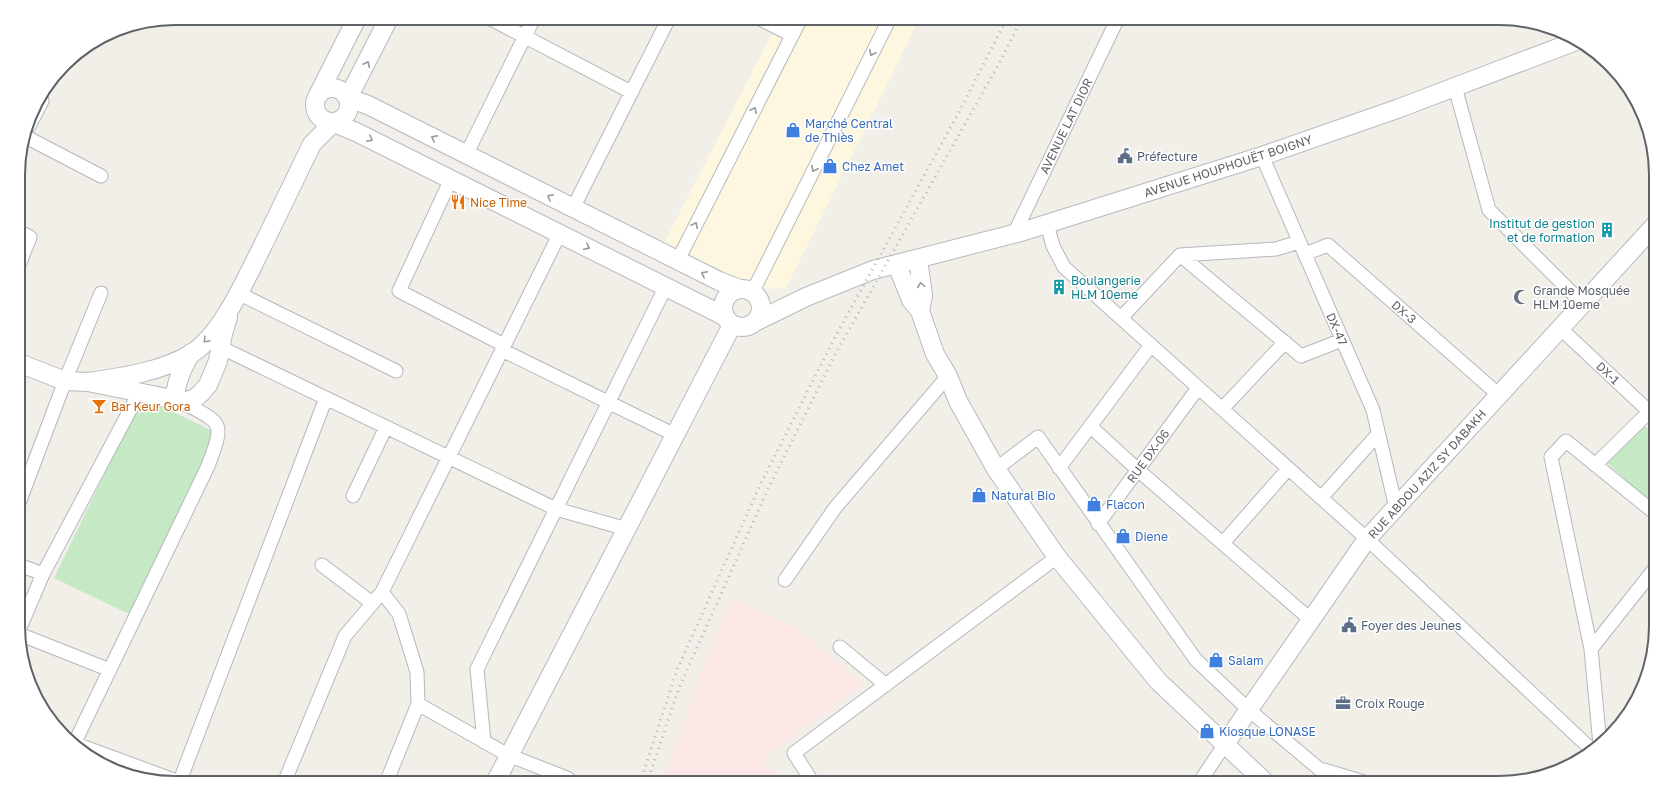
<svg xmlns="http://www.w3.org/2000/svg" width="1674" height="801" viewBox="0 0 1674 801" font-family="'Golos Text',sans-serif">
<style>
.commercial{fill:#fef7e0}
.medical{fill:#fce8e6}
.green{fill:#c5e8c5}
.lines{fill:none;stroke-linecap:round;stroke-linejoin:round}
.street-casing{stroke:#b5b8bc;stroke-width:15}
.secondary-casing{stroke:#b6babf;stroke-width:20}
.street{stroke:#fff;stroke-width:13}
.secondary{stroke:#fff;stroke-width:18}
.rail{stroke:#b6b7b8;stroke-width:3;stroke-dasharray:1 5;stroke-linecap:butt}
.oneway{stroke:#979a9d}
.labels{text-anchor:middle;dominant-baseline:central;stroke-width:3;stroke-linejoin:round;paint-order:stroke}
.shop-label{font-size:12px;fill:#366cbe;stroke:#fff;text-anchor:start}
.street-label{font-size:12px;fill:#5f6368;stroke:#fff}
.service-label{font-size:12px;fill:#4e5e75;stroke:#fff;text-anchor:start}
.food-label{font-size:12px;fill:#c56008;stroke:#fff;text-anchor:start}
.culture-label{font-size:12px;fill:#0d838f;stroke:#fff;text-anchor:end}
.worship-label{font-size:12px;fill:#5b616d;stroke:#fff;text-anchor:start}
.rim{fill:none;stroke:#5f6368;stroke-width:2}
</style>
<rect width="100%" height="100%" fill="#f1efe8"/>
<path class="commercial" d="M 780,18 L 920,18 L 786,288 L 761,289 L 664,243 Z"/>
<path class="medical" d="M 732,597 L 796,627 L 864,684 L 808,724 L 761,761 L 772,770 L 795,783 L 662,783 L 709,650 Z"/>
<path class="green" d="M 142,397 L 217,433 L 129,614 L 54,578 Z
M 1644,425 L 1655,435 L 1656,507 L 1607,463 Z"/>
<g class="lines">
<g class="street-casing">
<path id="street" d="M 489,18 L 631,92
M 758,18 L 792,35
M 1455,87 L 1489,210 L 1583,304
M 29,126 L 42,101
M 26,137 L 101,176
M 466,155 L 534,18
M 1262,156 L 1373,410 L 1396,508
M 451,179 L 399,291 L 504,345
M 573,208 L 669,18
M 1047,224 L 1053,246 L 1064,267 L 1367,539 L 1593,751
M 18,231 L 30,237 L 19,265
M 1014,234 L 1118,18
M 1305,254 L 1328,245 L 1499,395
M 1180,255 L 1301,356 L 1342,340
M 678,260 L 801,18
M 750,291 L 757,283 L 890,18
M 238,293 L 396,371
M 1121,318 L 1180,255 L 1276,249 L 1299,242
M 1560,328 L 1655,417
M 222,348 L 556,509 L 627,529
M 502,350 L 675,435
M 1222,409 L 1285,342
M 1090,426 L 1138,470 L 1311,620
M 1595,465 L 1649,412
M 1059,468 L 1151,345
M 996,469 L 1038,437 L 1196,660 L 1249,710 L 1336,783
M 353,496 L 386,427
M 1321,498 L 1378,434
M 19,503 L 65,381 L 101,293
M 1098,524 L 1198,388
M 1223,543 L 1288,469
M 19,565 L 43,574 L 19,630
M 322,565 L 372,603
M 43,574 L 139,393
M 785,580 L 835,508 L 948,376
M 382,592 L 399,614 L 417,672 L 418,704 L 386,783
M 19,634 L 110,670
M 840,647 L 886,685
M 1591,649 L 1656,567
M 418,704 L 508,755 L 567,778 L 571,781 L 571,783
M 75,742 L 208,466 C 225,421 223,424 182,402
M 484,742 L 477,669 L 666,286
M 79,745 L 182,783
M 1600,745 L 1591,649 L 1551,457 L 1566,441 L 1656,514
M 1324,770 L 1367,783
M 179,783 L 326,398
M 284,783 L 345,636 L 382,592 L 560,233
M 815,783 L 811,780 L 794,753 L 1057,557
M 1199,783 L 1225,744"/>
</g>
<g class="secondary-casing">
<path id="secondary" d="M 389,18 L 348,98 L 368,105 L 719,281 L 740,289
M315 105a17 17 0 1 1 34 0a17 17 0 1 1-34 0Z
M 317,97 L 357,18
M 334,123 L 356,132 L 724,316
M 918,259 L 923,295 L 920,311
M 897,265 L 911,300 L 920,311 L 935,354 L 948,376 L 958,401 L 996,469 L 1057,557 L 1158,681 L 1266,783
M723 308a19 19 0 1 1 38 0a19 19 0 1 1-38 0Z
M 755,322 L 806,297 L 873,270 L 1021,232 L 1262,156 L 1397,109 L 1576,41
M 19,363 L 65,381 L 88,382 L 162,397 L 182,402 L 194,399 L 201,393 L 208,385 L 218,361 L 223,334 L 228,317
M 88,382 C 123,377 160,372 191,354 C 223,334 247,276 264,243 C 280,210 296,177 312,144 L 333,123
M 175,400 C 175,383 182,368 191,353
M 1225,744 L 1367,539 L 1655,225
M 495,783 L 732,325"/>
</g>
<use href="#street" class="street"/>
<use href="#secondary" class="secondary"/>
<path class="rail" d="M 640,783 L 677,670 L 761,483 L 833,341 L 959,112 L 1007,18
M 647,783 L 679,688 L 768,489 L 836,353 L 1001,60 L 1022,18"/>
</g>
<defs><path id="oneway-chevron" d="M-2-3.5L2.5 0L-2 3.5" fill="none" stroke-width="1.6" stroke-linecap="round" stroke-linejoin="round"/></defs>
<g class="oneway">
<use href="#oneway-chevron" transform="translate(872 53) rotate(117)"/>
<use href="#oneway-chevron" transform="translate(367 64) rotate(-64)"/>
<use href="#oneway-chevron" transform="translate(754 110) rotate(-63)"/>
<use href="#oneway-chevron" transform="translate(434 138) rotate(-153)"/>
<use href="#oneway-chevron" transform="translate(370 139) rotate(27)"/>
<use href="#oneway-chevron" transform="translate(814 169) rotate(117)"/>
<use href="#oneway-chevron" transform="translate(550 197) rotate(-153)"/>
<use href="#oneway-chevron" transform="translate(695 225) rotate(-63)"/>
<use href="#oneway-chevron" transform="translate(587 247) rotate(26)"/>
<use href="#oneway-chevron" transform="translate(704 274) rotate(-153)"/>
<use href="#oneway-chevron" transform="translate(921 285) rotate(-98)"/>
<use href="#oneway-chevron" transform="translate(206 340) rotate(134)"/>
</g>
<defs>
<g id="shop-bare" transform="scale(1.2)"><path d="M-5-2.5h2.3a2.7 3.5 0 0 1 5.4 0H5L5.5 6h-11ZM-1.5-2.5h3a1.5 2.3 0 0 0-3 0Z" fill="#3f7fe0" stroke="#fff" stroke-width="2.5" paint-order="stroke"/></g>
<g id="civic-bare" transform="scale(1.2)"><path d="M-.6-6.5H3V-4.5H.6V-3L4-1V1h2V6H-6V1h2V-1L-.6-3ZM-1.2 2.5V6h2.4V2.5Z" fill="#5c6f8a" stroke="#fff" stroke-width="2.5" paint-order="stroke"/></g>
<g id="restaurant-bare" transform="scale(1.2)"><path d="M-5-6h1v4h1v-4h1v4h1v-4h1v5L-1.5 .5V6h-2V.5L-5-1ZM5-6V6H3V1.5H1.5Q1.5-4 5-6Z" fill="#e8710a" stroke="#fff" stroke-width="2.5" paint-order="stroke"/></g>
<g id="building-bare" transform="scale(1.2)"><path d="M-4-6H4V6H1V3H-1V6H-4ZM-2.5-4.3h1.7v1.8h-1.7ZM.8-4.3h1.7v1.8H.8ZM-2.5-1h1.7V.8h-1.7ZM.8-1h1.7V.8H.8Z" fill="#0f9aa8" stroke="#fff" stroke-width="2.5" paint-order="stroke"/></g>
<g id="mosque-bare" transform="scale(1.2)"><path d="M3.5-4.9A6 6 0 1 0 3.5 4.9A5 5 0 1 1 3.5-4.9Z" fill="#6b7280" stroke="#fff" stroke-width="2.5" paint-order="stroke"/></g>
<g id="bar-bare" transform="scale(1.2)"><path d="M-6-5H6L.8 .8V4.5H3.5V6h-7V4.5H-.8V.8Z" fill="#e8710a" stroke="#fff" stroke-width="2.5" paint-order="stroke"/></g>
<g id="office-bare" transform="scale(1.2)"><path d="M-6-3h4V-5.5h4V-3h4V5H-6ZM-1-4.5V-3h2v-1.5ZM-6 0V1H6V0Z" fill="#5c6f8a" stroke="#fff" stroke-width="2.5" paint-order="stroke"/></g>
</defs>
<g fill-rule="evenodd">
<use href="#shop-bare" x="793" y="130"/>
<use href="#civic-bare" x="1125" y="156"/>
<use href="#shop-bare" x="830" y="166"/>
<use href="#restaurant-bare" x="458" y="202"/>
<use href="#building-bare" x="1607" y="230"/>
<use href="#building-bare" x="1059" y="287"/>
<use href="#mosque-bare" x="1521" y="297"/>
<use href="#bar-bare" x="99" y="406"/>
<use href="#shop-bare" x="979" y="495"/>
<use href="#shop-bare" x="1094" y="504"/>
<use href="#shop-bare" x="1123" y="536"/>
<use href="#civic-bare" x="1349" y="625"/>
<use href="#shop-bare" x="1216" y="660"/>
<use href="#office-bare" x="1343" y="703"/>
<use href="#shop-bare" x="1207" y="731"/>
</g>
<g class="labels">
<g class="shop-label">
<text x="805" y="123">Marché Central<tspan x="805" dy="14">de Thiès</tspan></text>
<text x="842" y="166">Chez Amet</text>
<text x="991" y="495">Natural Bio</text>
<text x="1106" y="504">Flacon</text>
<text x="1135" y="536">Diene</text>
<text x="1228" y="660">Salam</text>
<text x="1219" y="731">Kiosque LONASE</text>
</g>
<g class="street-label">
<text transform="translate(1066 126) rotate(-64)">AVENUE LAT DIOR</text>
<text transform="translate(1228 166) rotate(-18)">AVENUE HOUPHOUËT BOIGNY</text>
<text transform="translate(1404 312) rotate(41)">DX-3</text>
<text transform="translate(1337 329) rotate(66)">DX-47</text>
<text transform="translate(1608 373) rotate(43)">DX-1</text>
<text transform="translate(1148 456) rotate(-54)">RUE DX-06</text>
<text transform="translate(1427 474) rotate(-48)">RUE ABDOU AZIZ SY DABAKH</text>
</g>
<g class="service-label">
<text x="1137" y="156">Préfecture</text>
<text x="1361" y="625">Foyer des Jeunes</text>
<text x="1355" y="703">Croix Rouge</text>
</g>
<g class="food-label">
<text x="470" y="202">Nice Time</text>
<text x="111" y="406">Bar Keur Gora</text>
</g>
<g class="culture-label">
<text x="1595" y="223">Institut de gestion<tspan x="1595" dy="14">et de formation</tspan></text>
<text x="1071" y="280" text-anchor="start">Boulangerie<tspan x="1071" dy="14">HLM 10eme</tspan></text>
</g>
<g class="worship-label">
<text x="1533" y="290">Grande Mosquée<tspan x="1533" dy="14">HLM 10eme</tspan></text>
</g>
</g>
<path d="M0 0H1674V801H0ZM175 25H1499A150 150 0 0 1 1649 175V626A150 150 0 0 1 1499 776H175A150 150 0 0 1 25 626V175A150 150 0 0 1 175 25Z" fill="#fff" fill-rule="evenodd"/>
<path class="rim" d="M175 25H1499A150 150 0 0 1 1649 175V626A150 150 0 0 1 1499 776H175A150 150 0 0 1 25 626V175A150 150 0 0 1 175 25Z"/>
</svg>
